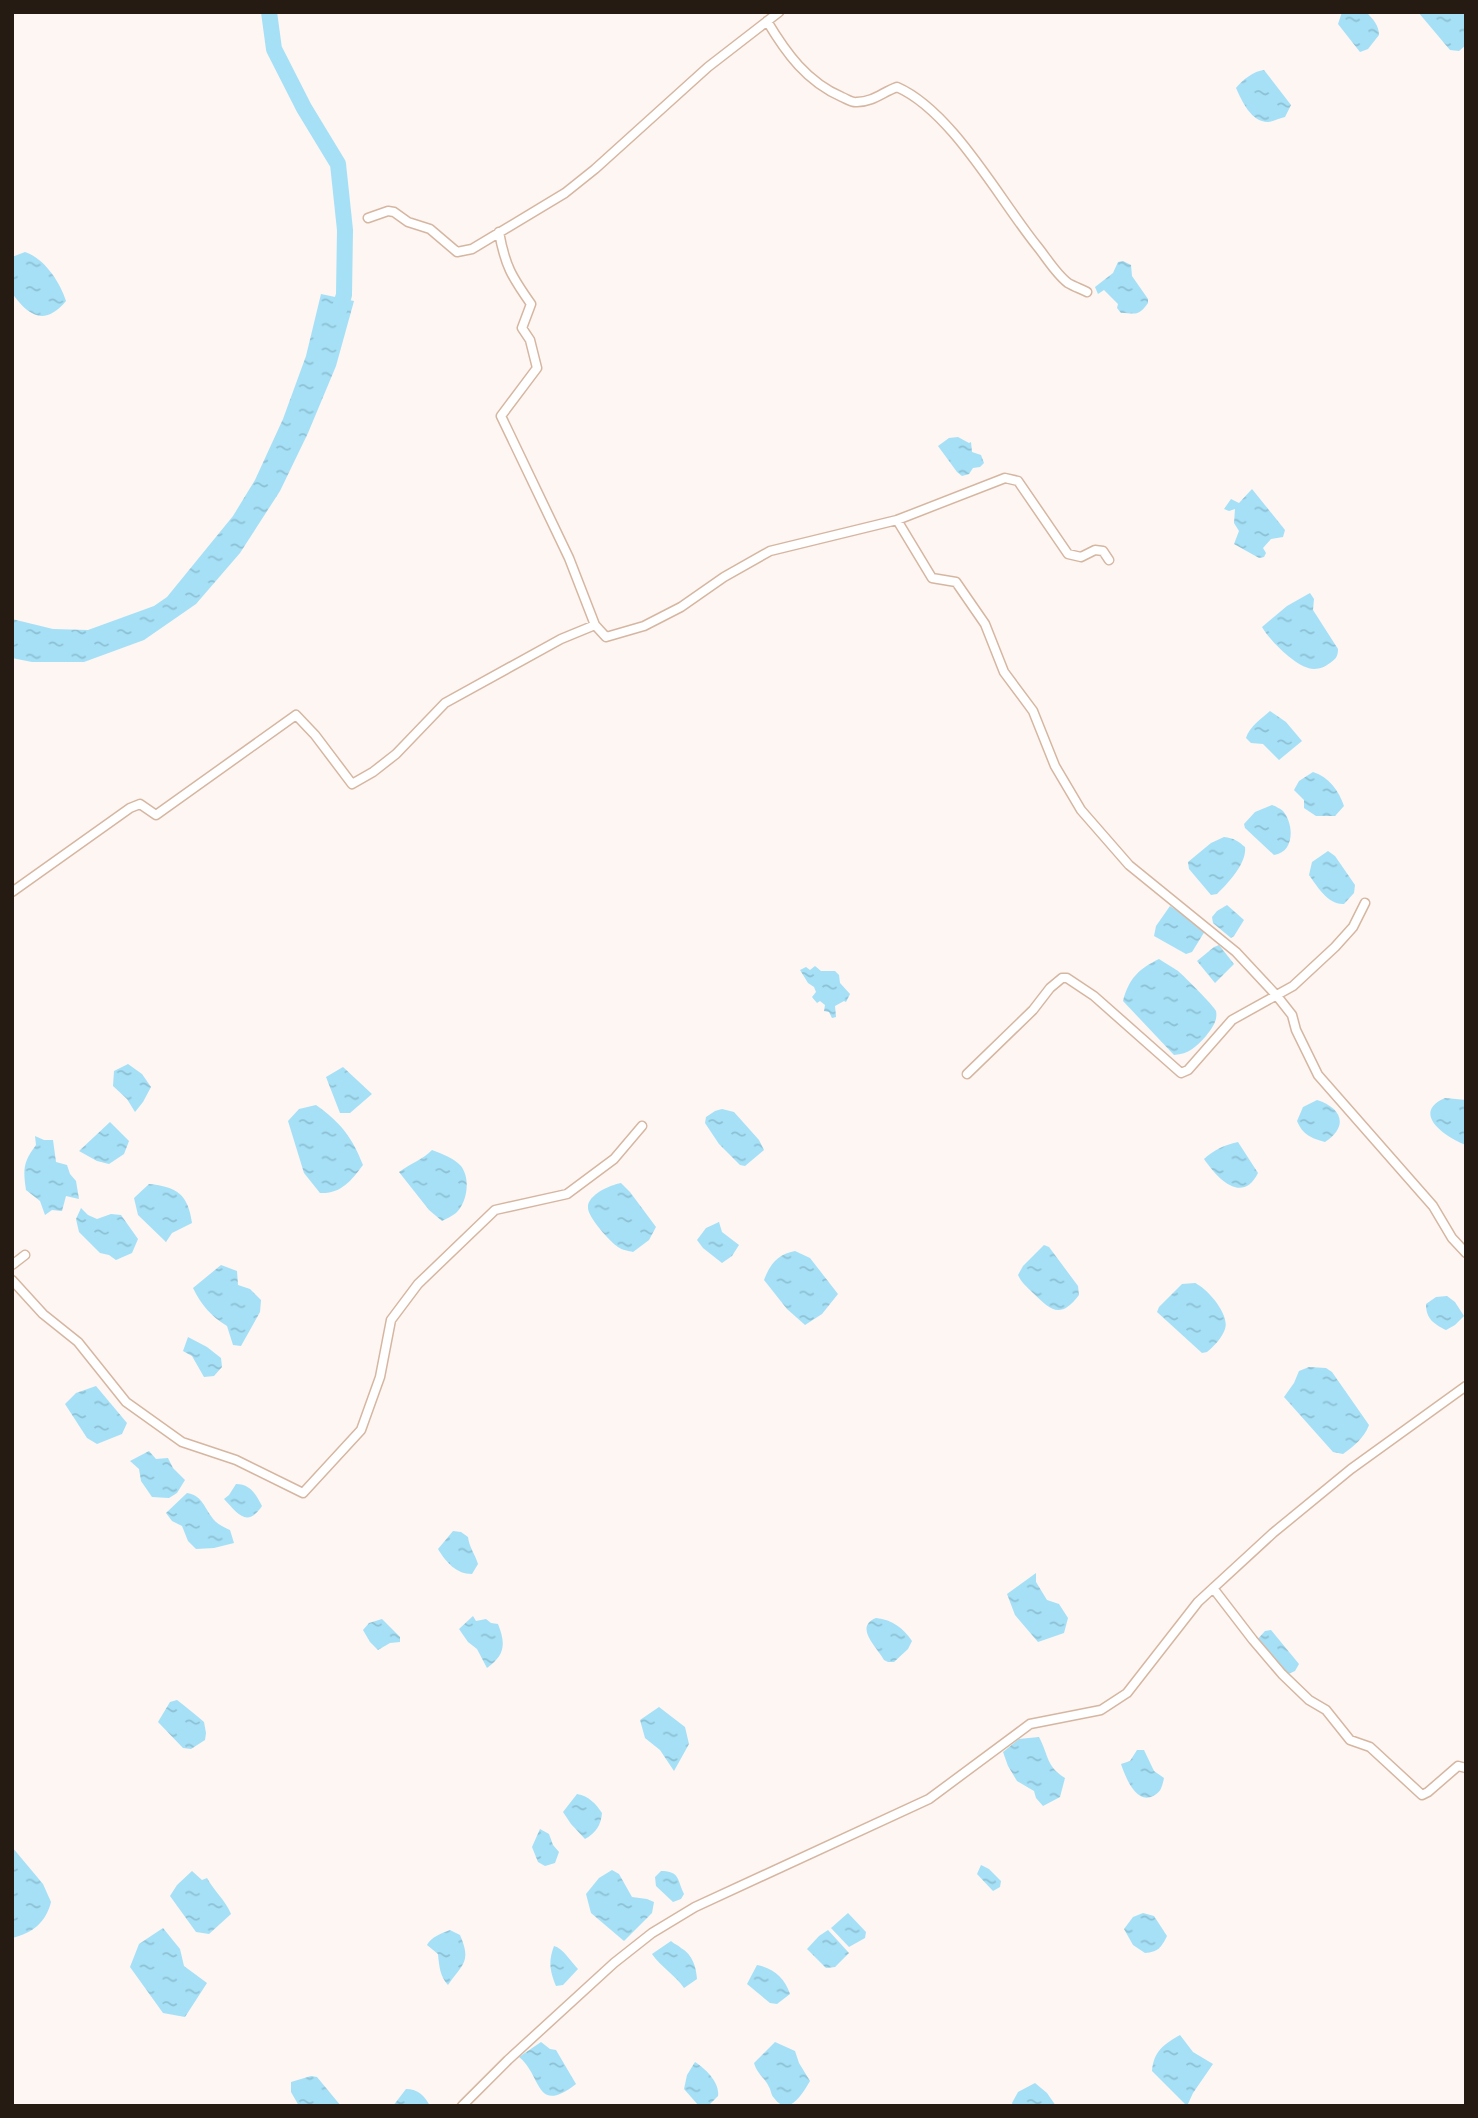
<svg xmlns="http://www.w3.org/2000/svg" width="1478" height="2118" viewBox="0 0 1478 2118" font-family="'Noto Sans',sans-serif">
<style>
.water{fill:url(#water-ripples)}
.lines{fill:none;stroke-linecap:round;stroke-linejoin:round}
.river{stroke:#a5e0f7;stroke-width:16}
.street-casing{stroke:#d6b6a1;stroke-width:11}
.street{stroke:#fff;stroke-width:8}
</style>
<defs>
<pattern id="water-ripples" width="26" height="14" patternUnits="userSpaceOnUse" patternTransform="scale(1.75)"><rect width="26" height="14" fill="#a5e0f7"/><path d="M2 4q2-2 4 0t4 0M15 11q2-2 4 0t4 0" fill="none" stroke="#8ec0d3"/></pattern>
</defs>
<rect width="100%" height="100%" fill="#fdf6f2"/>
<path class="water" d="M 1342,12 L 1366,12 C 1373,19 1379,25 1379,35 L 1368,49 L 1360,52 L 1338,24 Z
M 1418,12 L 1466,12 L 1466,45 L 1459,51 L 1450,50 Z
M 1264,70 L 1291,105 L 1285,117 C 1280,118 1272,122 1268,122 C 1251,122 1242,101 1236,88 C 1242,80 1254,71 1264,70 Z
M 25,252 C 44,258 60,282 66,301 C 45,326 29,317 12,293 L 12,257 Z
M 1123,261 L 1131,265 L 1132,276 L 1148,299 L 1148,303 C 1138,317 1136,313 1121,313 L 1117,308 L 1118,304 L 1104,290 L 1098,294 L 1095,287 L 1113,273 L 1118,262 Z
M 321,294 L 354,301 L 336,366 L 308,433 L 280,491 L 240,553 L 196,604 L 144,640 L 84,662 L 32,662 L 12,658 L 12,619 L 53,629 L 88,630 L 154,606 L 167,597 L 233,516 L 255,480 L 283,419 L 306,356 Z
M 958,437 L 969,443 L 971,442 L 972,452 L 981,455 L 984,463 L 980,467 L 973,468 L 969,474 L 962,476 L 957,472 L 938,446 L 949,438 Z
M 1252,489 L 1285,530 L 1283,537 L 1271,539 L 1263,548 L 1266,553 L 1264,557 L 1259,558 L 1234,544 L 1239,531 L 1234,523 L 1235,509 L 1229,511 L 1224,509 L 1231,499 L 1239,503 Z
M 1310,593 L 1314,599 L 1313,610 L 1338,649 C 1338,656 1336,659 1330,663 C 1326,666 1320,669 1314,669 C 1298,669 1270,641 1262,627 L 1287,606 Z
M 1270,711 L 1286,722 L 1302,741 L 1279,760 L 1263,744 L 1251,743 L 1246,738 C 1249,727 1262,718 1270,711 Z
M 1313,772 C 1329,777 1339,791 1344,806 L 1335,816 L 1316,816 L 1304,808 L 1304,800 L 1294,790 L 1299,781 Z
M 1272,805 C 1275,806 1281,809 1283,811 C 1294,824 1295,852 1274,855 L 1245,828 L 1244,824 L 1255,812 Z
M 1224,837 C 1234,838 1238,841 1245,847 C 1247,863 1228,883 1217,894 L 1211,895 L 1189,869 L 1188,862 L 1211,843 Z
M 1328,851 L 1335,856 L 1355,885 L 1354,893 L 1344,904 C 1328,905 1317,886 1309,875 L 1312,862 Z
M 1227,905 L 1244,920 L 1234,936 L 1231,938 L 1213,923 L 1212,917 L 1217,911 Z
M 1170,906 L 1196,923 L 1205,931 L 1192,952 L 1186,954 L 1154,936 L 1156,926 Z
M 1219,945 L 1234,964 L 1215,983 L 1197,961 L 1214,947 Z
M 1159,959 C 1165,963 1172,967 1178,971 C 1184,976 1214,1006 1216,1011 C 1218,1021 1212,1028 1206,1036 C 1196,1047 1189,1054 1174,1055 L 1123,1001 C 1129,978 1139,969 1159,959 Z
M 815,966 L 821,971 L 835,971 L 839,975 L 840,983 L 850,994 L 846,1002 L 844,1001 L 835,1006 L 836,1017 L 832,1018 L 829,1012 L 824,1011 L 825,1005 L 820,1001 L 817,1003 L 812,997 L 816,992 L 814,987 L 808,983 L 800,970 L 806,967 L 810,970 Z
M 128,1064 L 142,1074 L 151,1087 L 143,1102 L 135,1112 L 127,1099 L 113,1086 L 114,1071 Z
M 343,1067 L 372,1094 L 350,1113 L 340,1113 L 326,1077 Z
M 1445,1098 L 1466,1100 L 1466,1145 C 1446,1138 1410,1113 1445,1098 Z
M 1317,1100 C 1342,1108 1349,1126 1325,1142 C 1311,1138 1303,1135 1297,1121 L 1303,1107 Z
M 316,1105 C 341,1123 352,1137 363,1165 C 351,1181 341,1194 320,1193 L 304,1173 L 288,1121 L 299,1109 Z
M 722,1109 L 734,1112 L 759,1140 L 764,1150 L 745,1166 L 740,1165 L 719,1144 L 705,1123 L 706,1117 L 715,1111 Z
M 110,1122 L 129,1141 L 124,1154 L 109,1164 L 97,1161 L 79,1151 Z
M 35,1136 L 44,1140 L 53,1140 L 56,1162 L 67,1165 L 70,1174 L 76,1181 L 79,1199 L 66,1196 L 62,1211 L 52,1210 L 45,1215 L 40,1201 L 26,1190 C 23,1170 23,1162 36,1145 Z
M 1238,1142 L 1258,1173 C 1242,1205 1217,1178 1204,1159 C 1214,1150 1224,1145 1238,1142 Z
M 432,1150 C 442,1154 454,1158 461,1166 C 471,1179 467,1203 456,1213 C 452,1216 446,1219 442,1221 L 429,1210 L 399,1172 C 411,1163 422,1160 432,1150 Z
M 621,1183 L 630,1192 L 656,1227 L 649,1240 L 633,1252 C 629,1251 622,1250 618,1247 C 610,1242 588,1217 588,1208 C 587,1195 610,1185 621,1183 Z
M 149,1184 C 177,1187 188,1194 192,1223 L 172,1233 L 166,1242 L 138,1215 L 134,1198 Z
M 81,1208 L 88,1215 L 97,1219 L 111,1214 L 121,1215 L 138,1239 L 132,1253 L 116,1260 L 109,1255 L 100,1253 L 79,1232 L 76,1219 Z
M 719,1222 L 722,1232 L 739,1245 L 732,1256 L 722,1263 L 703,1248 L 697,1240 L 706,1228 Z
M 1044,1245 L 1049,1247 L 1078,1286 L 1079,1295 C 1060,1320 1051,1310 1033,1293 C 1027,1287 1021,1282 1018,1275 L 1023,1266 Z
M 795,1251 L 810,1258 L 838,1294 L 822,1314 L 805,1325 L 787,1309 L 764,1280 C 770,1264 778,1254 795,1251 Z
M 221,1265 L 237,1271 L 238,1285 L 250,1289 L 261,1300 L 260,1312 L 241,1346 L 233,1345 L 227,1326 C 211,1316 202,1306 193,1288 Z
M 1195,1283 C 1208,1289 1230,1315 1225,1329 C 1222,1338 1214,1346 1207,1352 L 1202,1353 L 1157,1312 L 1159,1307 L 1182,1284 Z
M 1447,1296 L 1455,1302 L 1464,1316 L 1455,1325 L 1446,1330 C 1434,1324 1426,1319 1426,1304 L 1436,1297 Z
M 188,1337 L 207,1347 L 221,1358 L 222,1367 L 214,1376 L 204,1377 L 192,1356 L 183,1351 Z
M 1309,1367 L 1326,1368 L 1332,1372 L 1369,1425 C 1364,1438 1354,1446 1343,1454 L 1333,1452 L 1284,1397 L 1294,1383 L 1299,1371 Z
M 96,1386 L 127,1423 L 122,1434 L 97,1444 L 87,1438 L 65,1404 L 76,1393 Z
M 149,1451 L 156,1459 L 168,1458 L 173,1468 L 185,1480 L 177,1493 L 169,1498 L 152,1497 L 141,1481 L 139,1469 L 130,1461 Z
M 236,1484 C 250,1484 256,1494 262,1506 C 247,1528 238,1514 224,1499 L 229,1495 Z
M 187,1493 C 201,1495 204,1506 211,1516 C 215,1523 223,1527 230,1530 L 234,1543 L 214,1548 L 196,1549 L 188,1541 L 182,1526 L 172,1521 L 166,1513 Z
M 453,1531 L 461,1532 L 468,1537 C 469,1547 475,1554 478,1564 L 472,1574 C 456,1574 446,1562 438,1549 Z
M 1036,1573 L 1036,1582 L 1047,1600 L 1059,1604 L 1068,1618 L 1064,1633 L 1038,1642 L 1015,1615 L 1007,1594 Z
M 473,1616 L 476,1621 L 486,1619 L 491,1623 L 498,1624 C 506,1644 505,1655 487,1668 L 477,1649 L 468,1642 L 459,1629 Z
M 876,1618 C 893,1620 903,1628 912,1641 L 908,1649 L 894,1662 L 888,1662 L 884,1660 C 876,1646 854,1627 876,1618 Z
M 382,1619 L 400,1637 L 400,1642 L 390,1643 L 378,1650 L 370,1642 L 363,1630 L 369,1623 Z
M 1271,1630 L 1299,1664 L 1295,1671 L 1286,1675 L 1257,1640 L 1265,1631 Z
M 177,1700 C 186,1707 195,1714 204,1722 L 206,1733 L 205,1740 L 191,1749 L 183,1748 L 158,1722 L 170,1702 Z
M 659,1707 L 685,1727 L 689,1744 L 674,1771 L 660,1750 L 645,1738 L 640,1720 Z
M 1039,1737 C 1049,1756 1046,1766 1065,1778 L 1060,1797 L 1043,1806 L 1036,1798 L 1034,1791 L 1017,1781 L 1008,1766 L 1003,1752 L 1019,1739 Z
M 1137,1750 L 1144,1750 L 1154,1771 L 1164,1778 C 1162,1787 1161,1792 1153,1796 C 1136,1805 1125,1776 1121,1764 L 1130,1761 Z
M 577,1794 C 589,1796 596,1804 602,1813 C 601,1825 596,1833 585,1839 L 571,1824 L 563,1812 Z
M 540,1829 L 549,1834 L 553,1845 L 559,1852 L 555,1863 L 545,1866 L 538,1862 L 532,1847 Z
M 12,1847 L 43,1884 L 51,1902 C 46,1922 33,1933 12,1938 Z
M 981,1865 L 989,1869 L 1001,1881 L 1000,1887 L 993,1891 L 977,1874 Z
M 612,1870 L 619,1874 L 632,1897 L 647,1899 L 654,1902 L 652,1913 L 624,1941 L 591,1913 L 586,1894 L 599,1878 Z
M 192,1871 L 202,1880 L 207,1878 C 214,1891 226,1901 231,1914 L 209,1934 L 196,1932 L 170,1896 L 177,1885 Z
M 661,1871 C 680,1871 677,1880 684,1894 L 681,1899 L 673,1902 L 656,1886 L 655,1877 Z
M 848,1913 L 866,1932 L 865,1938 L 849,1947 L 831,1928 Z
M 1143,1913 L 1154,1916 L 1167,1936 C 1161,1948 1158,1952 1145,1953 L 1133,1945 L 1124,1929 L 1133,1917 Z
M 163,1928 L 180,1949 L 184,1966 L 207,1983 L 185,2017 L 163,2013 L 130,1967 L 139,1944 Z
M 450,1930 L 460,1935 C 472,1963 462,1964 448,1985 C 440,1977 439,1965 438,1954 L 427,1945 C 431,1937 442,1933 450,1930 Z
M 828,1930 L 849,1953 L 835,1967 L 826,1968 L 807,1949 L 819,1936 Z
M 671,1941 C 674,1944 678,1945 681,1948 C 693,1955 696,1967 697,1979 L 684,1988 C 675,1975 661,1967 652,1954 Z
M 554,1946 C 563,1948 571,1962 578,1969 L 563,1985 L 556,1986 C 550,1971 548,1962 554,1946 Z
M 757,1965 C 773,1968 785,1978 790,1994 L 777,2004 L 770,2003 L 747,1984 Z
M 1180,2035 L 1193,2052 L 1213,2064 L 1193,2093 L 1187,2106 L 1152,2071 C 1154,2051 1163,2045 1180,2035 Z
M 541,2042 L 550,2049 L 556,2050 L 576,2084 C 535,2116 542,2075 519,2057 Z
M 775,2042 L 795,2051 L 799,2063 L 810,2081 C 803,2093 789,2118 774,2098 C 771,2095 771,2090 769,2087 C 765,2078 757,2074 754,2063 Z
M 695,2062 C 706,2069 720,2083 718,2096 L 708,2106 L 699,2106 L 684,2089 L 687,2075 Z
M 311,2076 L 317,2077 L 341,2106 L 299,2106 L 291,2092 L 291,2082 Z
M 1035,2083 L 1047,2093 L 1056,2106 L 1013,2106 L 1012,2103 L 1018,2092 Z
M 406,2089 C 418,2089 425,2096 430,2106 L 393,2106 Z"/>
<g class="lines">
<path class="river" d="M 269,12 L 274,49 L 304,108 L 338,164 L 345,230 L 344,295 L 337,316"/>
<g class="street-casing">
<path id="street" d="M 767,21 C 786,53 807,82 842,97 C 847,99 852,103 857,102 C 873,102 883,92 897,87 C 952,111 999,199 1037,246 C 1046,257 1056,274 1068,283 C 1073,286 1081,289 1087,292
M 368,218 L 388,211 L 394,212 L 408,222 L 430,229 L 457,252 L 472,249 L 565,193 L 595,169 L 708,67 L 779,12
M 499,232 C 505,266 512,277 531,304 L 522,328 L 530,340 L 537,368 L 501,416 L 569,558 L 595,625 L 606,637 L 644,626 L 681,607 L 724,577 L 770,551 L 897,520 L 932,578 L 956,582 L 985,624 L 1004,672 L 1033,711 L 1055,766 L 1081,810 L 1129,865 L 1236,952 L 1277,996 L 1292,1015 L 1296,1030 L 1318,1075 L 1433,1206 L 1452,1238 L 1466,1253
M 897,520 L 1005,478 L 1018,481 L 1068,554 L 1081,557 L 1095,550 L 1103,551 L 1109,560
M 12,892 L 130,808 L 140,804 L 156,815 L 296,715 L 315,735 L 352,784 L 373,772 L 396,754 L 445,703 L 561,639 L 595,625
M 967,1074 L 1033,1010 L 1050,988 L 1062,978 L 1067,978 L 1094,996 L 1181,1073 L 1188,1070 L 1232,1020 L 1293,986 L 1335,947 L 1353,927 L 1365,903
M 12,1265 L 25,1255
M 12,1280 L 43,1314 L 78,1342 L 126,1402 L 182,1442 L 236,1460 L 303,1493 L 361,1430 L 380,1377 L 391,1320 L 418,1284 L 495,1210 L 567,1194 L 614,1159 L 642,1126
M 1213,1588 L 1253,1640 L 1282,1674 L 1309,1700 L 1326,1710 L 1350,1740 L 1370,1747 L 1422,1795 L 1428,1792 L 1458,1766 L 1466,1768
M 462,2106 L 508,2060 L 614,1963 L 652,1933 L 695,1907 L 929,1799 L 1030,1724 L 1101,1710 L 1127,1693 L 1198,1602 L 1273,1533 L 1351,1469 L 1466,1386"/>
</g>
<use href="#street" class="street"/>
</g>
<rect width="1478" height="2118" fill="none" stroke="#261b13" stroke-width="28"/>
</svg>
